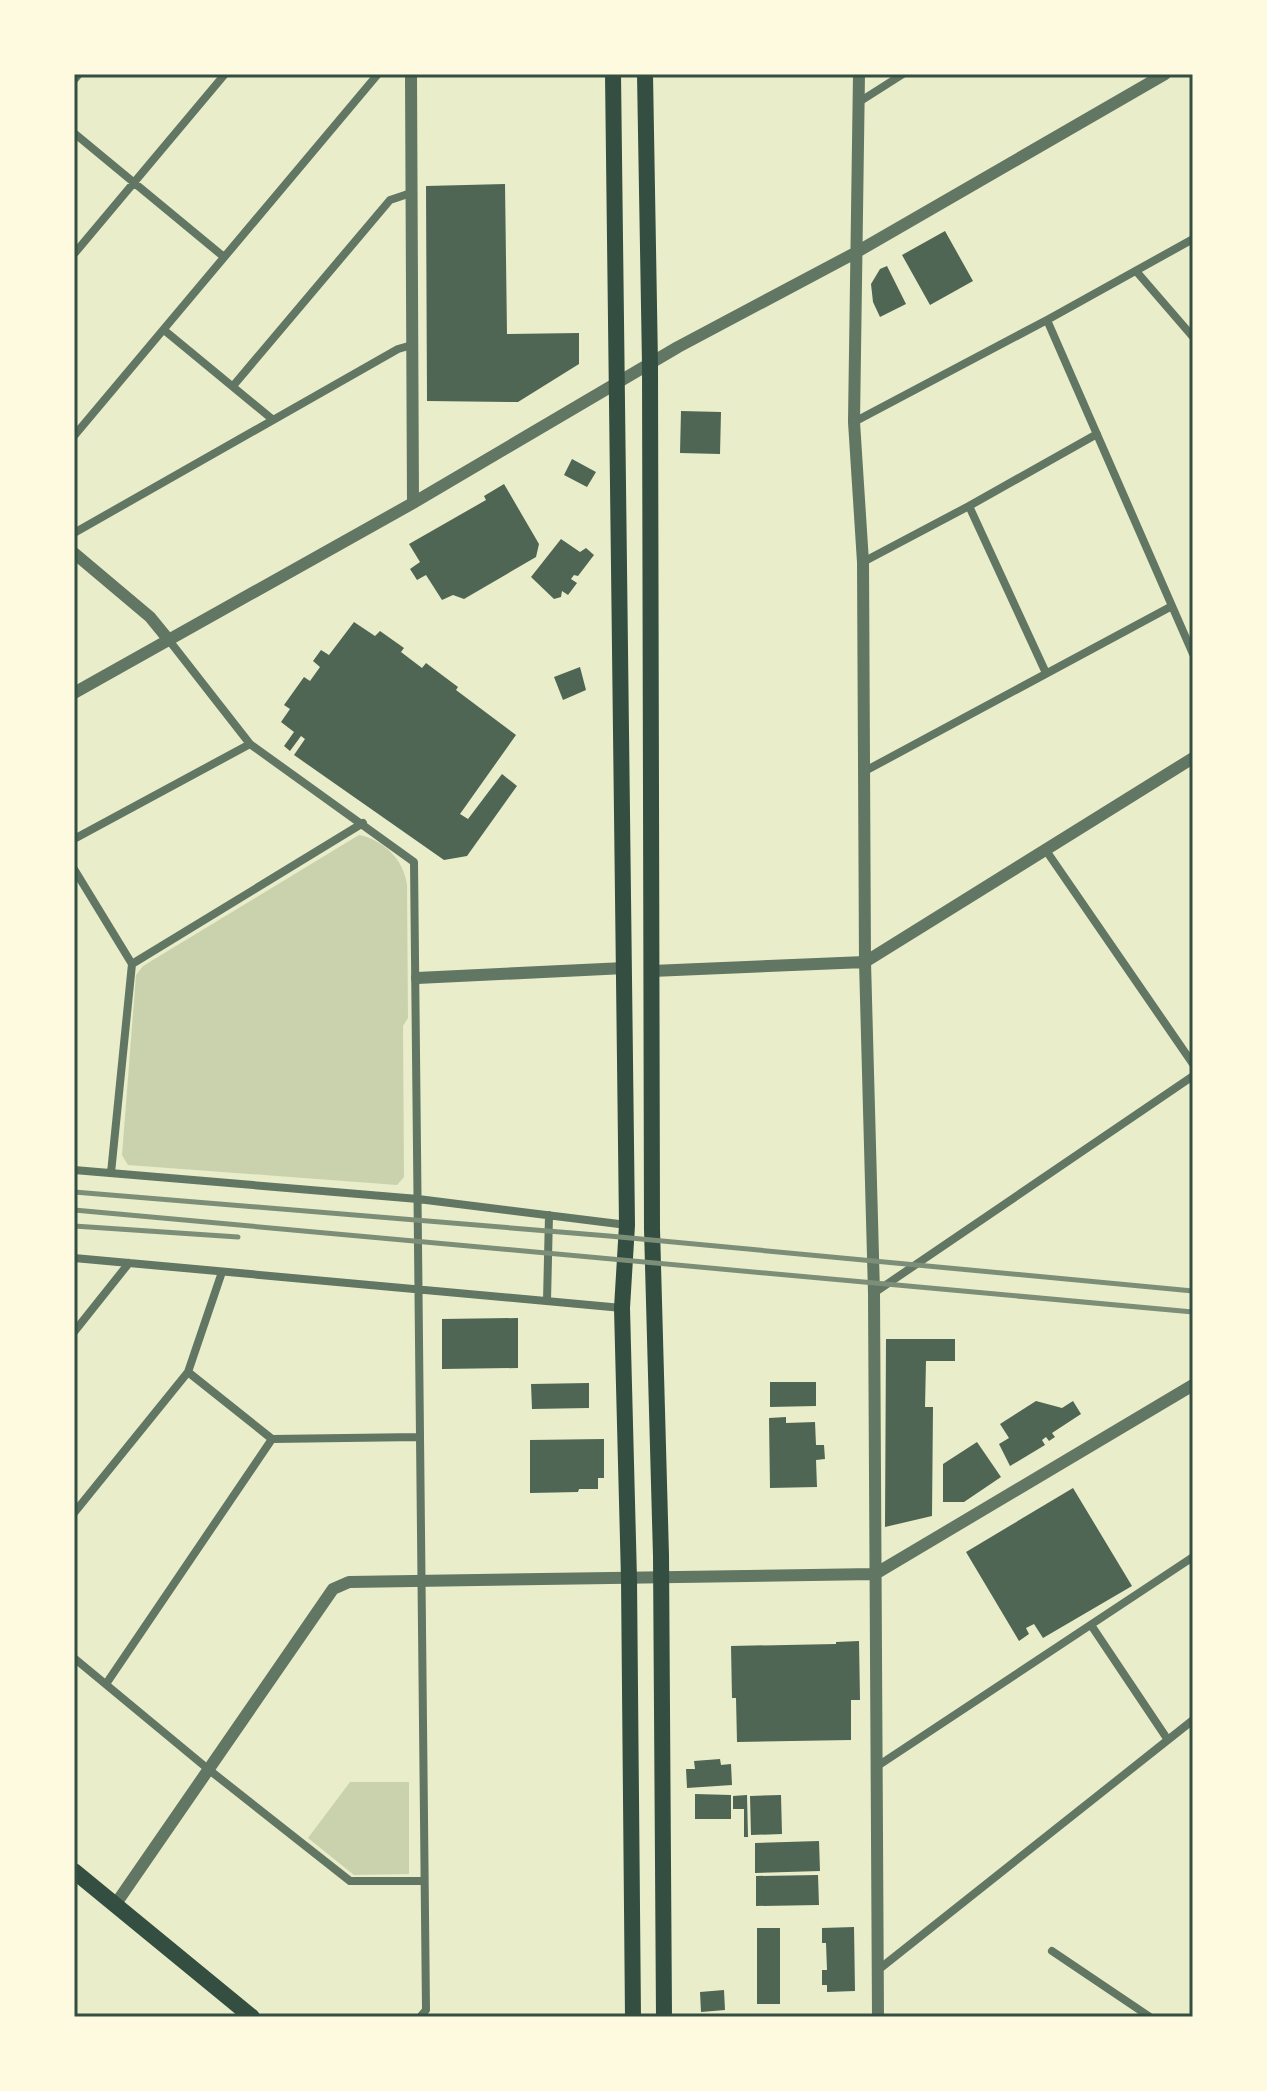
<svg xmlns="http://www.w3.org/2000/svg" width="1267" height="2091" viewBox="0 0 1267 2091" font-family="'Asap Condensed',sans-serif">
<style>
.green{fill:#cad2ad}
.building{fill:#4f6655}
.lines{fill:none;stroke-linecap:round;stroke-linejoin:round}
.minor{stroke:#617663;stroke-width:8}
.tertiary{stroke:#617663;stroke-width:12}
.primary{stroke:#344e41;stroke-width:16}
.trunk{stroke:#344e41;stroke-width:16}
.rail{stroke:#7c8e77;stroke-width:5}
.neatline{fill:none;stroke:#344e41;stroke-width:3}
</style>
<rect width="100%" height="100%" fill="#e9edc9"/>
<path class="green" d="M 359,835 C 384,840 404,860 407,885 L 408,1018 L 403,1026 L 404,1177 L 397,1185 L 128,1165 L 122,1155 L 136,975 L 143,966 Z
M 350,1782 L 409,1782 L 409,1874 L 354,1875 L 308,1838 Z"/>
<path class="building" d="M 505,184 L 507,334 L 579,333 L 579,364 L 518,402 L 427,401 L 426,186 Z
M 945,231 L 973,281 L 930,305 L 902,255 Z
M 887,266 L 906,304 L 880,317 L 873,302 L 871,284 L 880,269 Z
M 681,411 L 721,412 L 720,454 L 680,453 Z
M 572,459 L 596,472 L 587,487 L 564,475 Z
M 504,484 L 539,544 L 536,557 L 464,599 L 453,595 L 442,600 L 426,575 L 417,580 L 410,569 L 420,562 L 409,544 L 486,500 L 484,496 Z
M 561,539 L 580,552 L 586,548 L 594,555 L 578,576 L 574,575 L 571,579 L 577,583 L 568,595 L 562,591 L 561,597 L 554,599 L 531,577 Z
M 354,622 L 375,636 L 380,631 L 404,648 L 401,652 L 422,668 L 426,663 L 458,687 L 456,690 L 516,735 L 460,814 L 468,819 L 502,774 L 517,786 L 467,856 L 444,860 L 294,755 L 305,739 L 301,736 L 290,751 L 284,746 L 294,732 L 281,722 L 290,709 L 284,705 L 304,677 L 310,681 L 320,667 L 313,661 L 321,650 L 329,655 Z
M 580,667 L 586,690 L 563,700 L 554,677 Z
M 518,1318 L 518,1368 L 442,1369 L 442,1319 Z
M 886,1339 L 955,1339 L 955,1361 L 926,1361 L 925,1407 L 933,1407 L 932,1516 L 885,1527 Z
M 770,1382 L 816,1382 L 816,1406 L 770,1407 Z
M 589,1383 L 589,1408 L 532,1409 L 531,1384 Z
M 1036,1401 L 1062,1408 L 1073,1401 L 1081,1414 L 1052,1433 L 1055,1437 L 1049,1441 L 1046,1437 L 1042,1440 L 1045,1445 L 1010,1466 L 999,1444 L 1009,1438 L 1000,1424 Z
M 786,1417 L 786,1423 L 815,1422 L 816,1445 L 824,1445 L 825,1459 L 816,1460 L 817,1487 L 770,1488 L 769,1418 Z
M 604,1439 L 604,1478 L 598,1478 L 598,1489 L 579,1489 L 578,1492 L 530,1493 L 530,1440 Z
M 977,1442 L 1001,1477 L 964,1502 L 943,1502 L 943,1464 Z
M 1073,1488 L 1132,1586 L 1043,1638 L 1034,1624 L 1026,1628 L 1029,1634 L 1019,1641 L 966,1552 Z
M 859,1641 L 860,1700 L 851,1700 L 851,1740 L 737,1742 L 736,1698 L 732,1698 L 731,1646 L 836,1644 L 836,1642 Z
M 720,1759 L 721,1765 L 731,1764 L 732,1785 L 687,1788 L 686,1769 L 695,1769 L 694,1761 Z
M 695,1794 L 731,1795 L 731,1819 L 695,1819 Z
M 747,1795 L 748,1837 L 744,1837 L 744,1809 L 733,1809 L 733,1796 Z
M 781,1795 L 782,1834 L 751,1835 L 750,1796 Z
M 819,1841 L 820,1871 L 755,1873 L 755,1843 Z
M 818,1875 L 819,1905 L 756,1906 L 756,1876 Z
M 854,1927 L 855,1991 L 827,1992 L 827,1985 L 822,1985 L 822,1970 L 827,1970 L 826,1943 L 822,1943 L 822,1928 Z
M 757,1928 L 780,1928 L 780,2004 L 757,2004 Z
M 724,1990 L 725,2010 L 701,2012 L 700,1992 Z"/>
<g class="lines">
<path class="minor" d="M 74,80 L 79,74
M 859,102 L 903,74
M 74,133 L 224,257
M 74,254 L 225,74
M 1136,271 L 1193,337
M 1047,320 L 1193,654
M 164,330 L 272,419
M 233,386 L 390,200 L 411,193
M 854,422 L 1047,320 L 1193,239
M 74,436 L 378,74
M 969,506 L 1046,673
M 74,533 L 398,349 L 412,345
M 863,562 L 969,506 L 1097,434
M 168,639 L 250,744 L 414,862 L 426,2010 L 420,2017
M 865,771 L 1172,606
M 74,839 L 250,744
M 1045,849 L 1193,1064
M 74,869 L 132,964 L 111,1173
M 132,964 L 363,823
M 74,1170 L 418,1199 L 627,1225
M 74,1258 L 622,1308
M 874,1293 L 1193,1076
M 547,1301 L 549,1215
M 74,1332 L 129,1263
M 188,1372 L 272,1439 L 419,1437
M 74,1513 L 188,1372 L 222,1272
M 1091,1625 L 1168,1740
M 74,1658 L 208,1769 L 350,1881 L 424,1881
M 106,1684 L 272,1439
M 876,1767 L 1193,1557
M 1052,1951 L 1150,2017
M 878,1970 L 1193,1720"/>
<path class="tertiary" d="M 411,74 L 413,503
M 859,74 L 854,422 L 863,562 L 865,962 L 874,1293 L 878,2017
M 74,553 L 150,617 L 168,639
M 74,693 L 413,503 L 678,347 L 855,253 L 1165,74
M 652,971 L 865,962 L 1193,758
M 417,978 L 625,968
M 115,1905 L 333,1589 L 349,1582 L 875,1574 L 1193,1385"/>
<path class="primary" d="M 74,1871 L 252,2017"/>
<path class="trunk" d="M 613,74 L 627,1225 L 622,1308 L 629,1579 L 633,2017
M 645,74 L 650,364 L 652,1229 L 661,1556 L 664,2017"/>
<path class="rail" d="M 74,1192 L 609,1236 L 1193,1291
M 74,1210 L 1193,1312
M 74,1226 L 238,1237"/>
</g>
<rect width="1267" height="2091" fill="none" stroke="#fefae0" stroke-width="152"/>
<rect x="76" y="76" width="1115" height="1939" class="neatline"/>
</svg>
